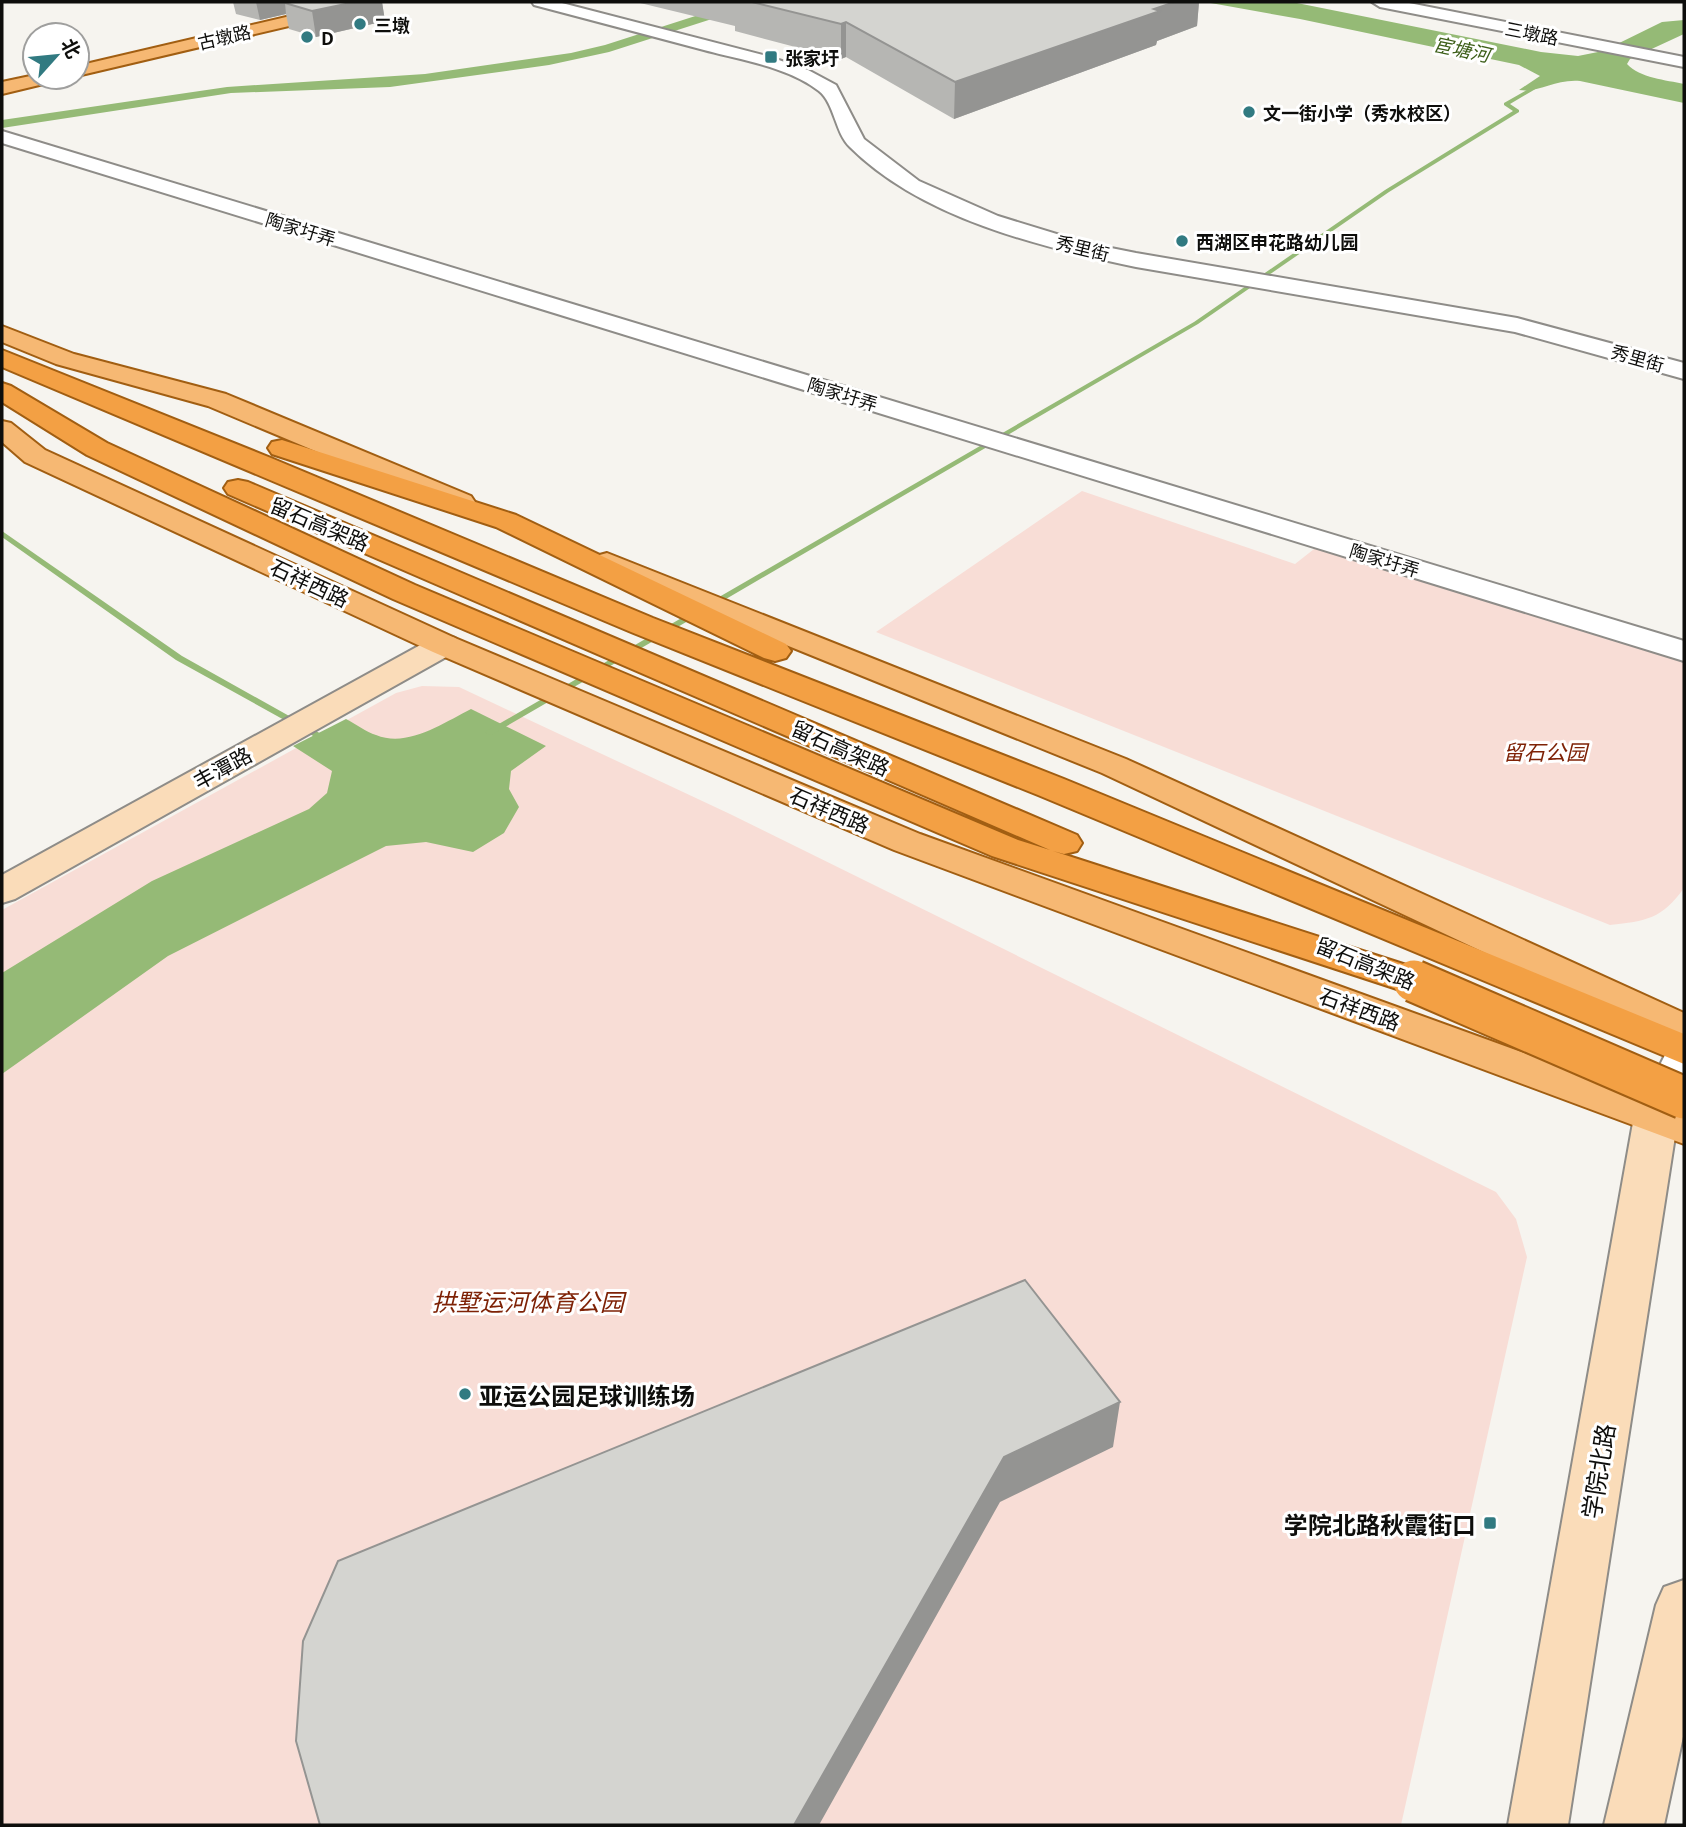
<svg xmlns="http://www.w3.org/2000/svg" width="1686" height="1827" viewBox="0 0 1686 1827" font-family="Georgia,'Noto Sans SC',serif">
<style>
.green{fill:#f8ddd6}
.water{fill:#95ba76}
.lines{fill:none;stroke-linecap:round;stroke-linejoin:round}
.stream{fill:#95ba76;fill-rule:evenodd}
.minor-casing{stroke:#8e8c88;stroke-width:4}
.tertiary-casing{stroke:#8e8c88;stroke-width:4}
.secondary-casing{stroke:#8e8c88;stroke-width:4}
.primary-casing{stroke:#a15e12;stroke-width:4}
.trunk-casing{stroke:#a15e12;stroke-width:4}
.minor{fill:#fff;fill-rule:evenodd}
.tertiary{fill:#fff;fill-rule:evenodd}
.secondary{fill:#fadcb9;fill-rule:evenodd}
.primary{fill:#f6b873;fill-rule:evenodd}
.trunk{fill:#f3a044;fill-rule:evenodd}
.trunk-bridge-casing{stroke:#a15e12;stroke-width:45;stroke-linecap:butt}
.trunk-bridge{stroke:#f3a044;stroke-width:41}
.wall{fill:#b6b6b3}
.shaded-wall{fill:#949492}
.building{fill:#d4d4d0;stroke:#949492;stroke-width:2}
.poi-dot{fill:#317a81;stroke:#fff;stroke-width:2.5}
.labels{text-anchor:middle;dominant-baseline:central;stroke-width:6;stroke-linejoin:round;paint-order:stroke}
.far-poi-label{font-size:18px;font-weight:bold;fill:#0e0e0c;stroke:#fff;text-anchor:start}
.far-street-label{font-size:18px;fill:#0e0e0c;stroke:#fff}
.far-water-label{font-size:19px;font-style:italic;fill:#3d5f19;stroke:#fff}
.street-label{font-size:21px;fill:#0e0e0c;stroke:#fff}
.park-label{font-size:21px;font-style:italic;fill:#7e2206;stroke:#fff}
.near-park-label{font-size:24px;font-style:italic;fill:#7e2206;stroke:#fff}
.near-poi-label{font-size:24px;font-weight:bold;fill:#0e0e0c;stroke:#fff;text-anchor:start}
.near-street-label{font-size:24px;fill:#0e0e0c;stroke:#fff}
</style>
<rect width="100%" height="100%" fill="#f6f4ef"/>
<path class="green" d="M 1082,491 L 1295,564 L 1323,542 L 1684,650 L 1684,888 C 1662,919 1646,921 1610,925 L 876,632 Z
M 422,686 L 459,687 L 730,814 L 1496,1192 L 1516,1219 L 1527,1257 L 1401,1825 L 2,1825 L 2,910 L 396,693 Z"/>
<path class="water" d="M 739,2 L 765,2 L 609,52 L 549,65 L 390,87 L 231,93 L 2,128 L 2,120 L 227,87 L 425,74 L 571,53 L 605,45 Z
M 1205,2 L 1292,2 L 1541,52 L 1578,56 L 1603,51 L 1662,22 L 1684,20 L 1684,34 L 1630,59 L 1627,64 C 1640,78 1666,80 1684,84 L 1684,103 L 1580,81 C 1554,79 1541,93 1519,90 L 1540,76 L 1519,65 L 1300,19 Z
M 471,709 L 546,746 L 511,771 L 509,789 L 519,807 L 504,833 L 473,852 L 426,842 L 386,846 L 168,956 L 2,1074 L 2,973 L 152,881 L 309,809 L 327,793 L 332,771 L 293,746 L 346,719 C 356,724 366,732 376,735 C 408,748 443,723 471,709 Z"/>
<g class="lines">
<path class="stream" d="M 1539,83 L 1544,84 L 1510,104 L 1519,110 L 1519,112 L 1389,192 L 1198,324 L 714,606 L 711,607 L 707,604 L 1194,322 L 1385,190 L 1513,111 L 1504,105 L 1504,103 Z
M 2,531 L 182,656 L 332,740 L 330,742 L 324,742 L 176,660 L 2,537 Z
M 697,609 L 700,610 L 700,614 L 493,734 L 490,735 L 485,732 Z"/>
<g class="minor-casing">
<path id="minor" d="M 2,131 L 1684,641 L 1684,661 L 2,143 Z"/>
</g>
<g class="tertiary-casing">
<path id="tertiary" d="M 532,2 L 558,2 L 767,56 L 808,70 L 836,85 L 864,139 L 919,181 L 998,216 L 1086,243 L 1136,253 L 1517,318 L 1684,363 L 1684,379 L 1515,332 L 1136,267 C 1040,247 921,218 850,147 C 835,133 835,104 819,91 C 789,67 741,60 704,50 C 648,35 591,20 534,5 Z
M 1372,2 L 1404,2 L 1684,57 L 1684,67 L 1380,7 Z
M 1684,1043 C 1685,1075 1686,1099 1671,1128 L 1656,1132 L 1641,1128 L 1634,1117 L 1669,1047 Z"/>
</g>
<g class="secondary-casing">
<path id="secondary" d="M 444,635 L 455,638 L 460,645 L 455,652 L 15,899 L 2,903 L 2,875 L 433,638 Z
M 1656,1102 L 1671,1106 L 1678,1117 L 1568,1825 L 1508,1825 L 1634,1117 L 1641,1106 Z
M 1684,1580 L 1684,1732 L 1664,1825 L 1604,1825 L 1656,1605 L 1664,1587 Z"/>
</g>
<g class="primary-casing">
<path id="primary" d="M 350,2 L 378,2 L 370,7 L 77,76 L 77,66 Z
M 35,75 L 59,77 L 56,81 L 2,94 L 2,82 Z
M 2,326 L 74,354 L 226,394 L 471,496 L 475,502 L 471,508 L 461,511 L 451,508 L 208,406 L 56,364 L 2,342 Z
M 2,421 L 11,423 L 45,450 L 455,638 L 920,834 L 1684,1111 L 1684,1144 L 894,850 L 433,652 L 25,462 L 2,442 Z
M 607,553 L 1126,759 L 1684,1013 L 1684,1043 L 1669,1039 L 1102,773 L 596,568 L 592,562 L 596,556 Z"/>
</g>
<g class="trunk-casing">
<path id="trunk" d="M 2,350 L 271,458 L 653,618 L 1064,779 L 1684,1034 L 1684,1064 L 1038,795 L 631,632 L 2,367 Z
M 2,383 L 11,386 L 107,443 L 415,585 L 1018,840 L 1050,850 L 228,494 L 224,488 L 228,482 L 238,480 L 248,482 L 1077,835 L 1082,843 L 1077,851 L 1064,854 L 1053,851 L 1428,972 L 1434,981 L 1428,990 L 1414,994 L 1400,990 L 992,856 L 393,599 L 87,455 L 2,402 Z
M 282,440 L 516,515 L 786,644 L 791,651 L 786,658 L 775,661 L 764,658 L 496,527 L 272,454 L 268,448 L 272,442 Z"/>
</g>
<use href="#minor" class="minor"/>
<use href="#tertiary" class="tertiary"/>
<use href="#secondary" class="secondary"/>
<use href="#primary" class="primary"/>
<use href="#trunk" class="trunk"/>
<g class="trunk-bridge-casing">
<path id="trunk-bridge" d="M 1414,981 L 1684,1098"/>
</g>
<use href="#trunk-bridge" class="trunk-bridge"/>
</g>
<path class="wall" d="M 233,2 L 382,2 L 385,21 L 316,37 L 289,29 L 286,14 L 260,20 L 236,14 Z
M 636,2 L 1199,2 L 1197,26 L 1157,41 L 1156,45 L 954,119 L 846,57 L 841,59 L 735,31 L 735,26 Z"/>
<path class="shaded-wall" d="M 256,2 L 330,2 L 285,3 L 286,14 L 260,20 Z
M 355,2 L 382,2 L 385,21 L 316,37 L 312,11 Z
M 1175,2 L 1199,2 L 1197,26 L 1157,41 L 1156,45 L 954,119 L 955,82 Z
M 846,22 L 846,57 L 841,59 L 841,24 Z
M 1120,1402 L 1113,1447 L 1000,1502 L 819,1825 L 794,1825 L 1004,1457 Z"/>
<path class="building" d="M 291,2 L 355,2 L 312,11 L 285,3 Z
M 752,2 L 1175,2 L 1154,9 L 1160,11 L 955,82 L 846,22 L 841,24 Z
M 1025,1280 L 1120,1402 L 1004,1457 L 794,1825 L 320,1825 L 296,1741 L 303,1641 L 338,1561 Z"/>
<g class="poi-dot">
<circle cx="360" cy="24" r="7"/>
<circle cx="307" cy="37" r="7"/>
<rect x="764" y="50" width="14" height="14" rx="3.5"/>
<circle cx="1249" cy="112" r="7"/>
<circle cx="1182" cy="241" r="7"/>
<circle cx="465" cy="1394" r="7"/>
<rect x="1483" y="1516" width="14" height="14" rx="3.5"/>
</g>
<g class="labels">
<g class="far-poi-label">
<text x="374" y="24">三墩</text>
<text x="321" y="37">D</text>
<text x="785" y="57">张家圩</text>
<text x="1263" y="112">文一街小学（秀水校区）</text>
<text x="1196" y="241">西湖区申花路幼儿园</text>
</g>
<g class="far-street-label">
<text transform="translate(1532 32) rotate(11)">三墩路</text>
<text transform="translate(224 36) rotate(-13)">古墩路</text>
<text transform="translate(301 228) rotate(17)">陶家圩弄</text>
<text transform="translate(1083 247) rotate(14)">秀里街</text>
<text transform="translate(1638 357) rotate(16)">秀里街</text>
<text transform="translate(843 393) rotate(17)">陶家圩弄</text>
<text transform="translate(1385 559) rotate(17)">陶家圩弄</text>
</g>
<g class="far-water-label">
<text transform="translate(1462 48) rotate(12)">宦塘河</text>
</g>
<g class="street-label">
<text transform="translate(320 523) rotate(23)">留石高架路</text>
<text transform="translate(310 582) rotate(25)">石祥西路</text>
<text transform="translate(841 747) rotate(24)">留石高架路</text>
<text transform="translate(222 767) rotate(-29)">丰潭路</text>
<text transform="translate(830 809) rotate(23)">石祥西路</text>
<text transform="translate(1366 962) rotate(22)">留石高架路</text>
<text transform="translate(1360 1008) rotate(20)">石祥西路</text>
</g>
<g class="park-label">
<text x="1545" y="751">留石公园</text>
</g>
<g class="near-park-label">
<text x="528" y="1300">拱墅运河体育公园</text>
</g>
<g class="near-poi-label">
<text x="479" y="1394">亚运公园足球训练场</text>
<text x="1476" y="1523" text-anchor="end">学院北路秋霞街口</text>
</g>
<g class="near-street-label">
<text transform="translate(1597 1471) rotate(-81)">学院北路</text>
</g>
</g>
<rect width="1686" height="1827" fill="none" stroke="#0e0e0c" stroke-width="7"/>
<g transform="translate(56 56) rotate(63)"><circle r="33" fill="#ffffff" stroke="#9f9f9e" stroke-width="2"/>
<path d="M0-5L12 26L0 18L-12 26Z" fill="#317a81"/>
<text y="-10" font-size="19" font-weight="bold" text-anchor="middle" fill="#0e0e0c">北</text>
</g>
</svg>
